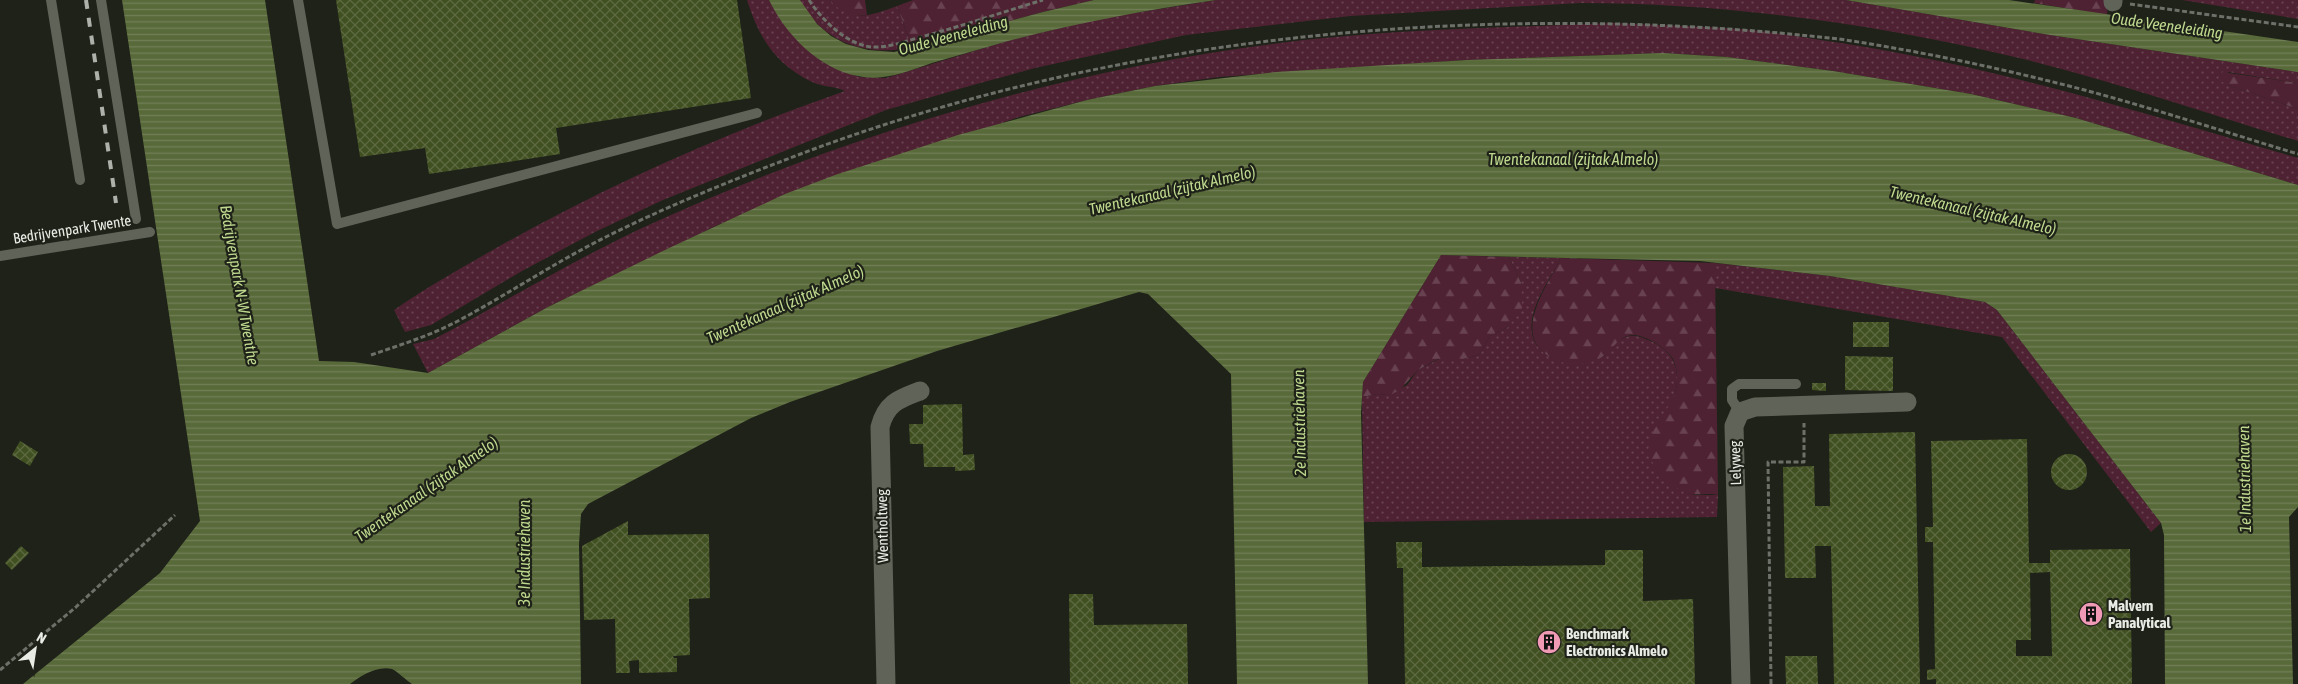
<svg xmlns="http://www.w3.org/2000/svg" width="2298" height="684" viewBox="0 0 2298 684" font-family="'Asap Condensed',sans-serif">
<style>
.grass{fill:url(#grass-dots)}
.forest{fill:url(#forest-firs)}
.water{fill:url(#water-rules)}
.building{fill:url(#building-cross-hatch);fill-rule:evenodd}
.lines{fill:none;stroke-linecap:round;stroke-linejoin:round}
.path{stroke:#6d7068;stroke-width:3;stroke-dasharray:5 2.5;stroke-linecap:butt}
.lane{stroke:#5f6358;stroke-width:10}
.street{stroke:#5f6358;stroke-width:19}
.rail{stroke:#aeb1aa;stroke-width:4;stroke-dasharray:9 9;stroke-linecap:butt}
.labels{text-anchor:middle;dominant-baseline:central;stroke-width:4.5;stroke-linejoin:round;paint-order:stroke}
.street-label{font-size:15px;fill:#e9ece5;stroke:#1f2219}
.poi-label{font-size:15px;font-weight:bold;fill:#e9ece5;stroke:#1f2219;text-anchor:start}
.water-label{font-size:16px;font-style:italic;fill:#bed98e;stroke:#1f2219}
</style>
<defs>
<pattern id="grass-dots" width="8" height="8" patternUnits="userSpaceOnUse" patternTransform="scale(1.25)"><rect width="8" height="8" fill="#4e2232"/><path d="M2 2h.1M6 6h.1" fill="none" stroke="#684250" stroke-width="1.8" stroke-linecap="round"/></pattern>
<pattern id="forest-firs" width="22" height="20" patternUnits="userSpaceOnUse" patternTransform="scale(1.25)"><rect width="22" height="20" fill="#4e2232"/><path d="M5 1l3.5 6h-7zM16 11l3.5 6h-7z" fill="#684250"/></pattern>
<pattern id="water-rules" width="6" height="5" patternUnits="userSpaceOnUse" patternTransform="scale(1.25)"><rect width="6" height="5" fill="#596a3a"/><path d="M0 2.5h6" fill="none" stroke="#717f56"/></pattern>
<pattern id="building-cross-hatch" width="8" height="8" patternUnits="userSpaceOnUse" patternTransform="scale(1.25)"><rect width="8" height="8" fill="#415021"/><path d="M0 0l8 8M0 8l8-8" fill="none" stroke="#5c6941"/></pattern>
</defs>
<rect width="100%" height="100%" fill="#1f2219"/>
<path class="grass" d="M 747,0 L 769,0 L 794,36 L 811,53 L 823,62 L 859,77 L 886,78 L 1007,41 L 1097,19 L 1216,0 L 1846,0 L 2050,35 L 2298,72 L 2298,83 L 2228,72 L 2227,85 L 2298,109 L 2298,141 C 2205,113 2113,81 2019,58 C 1877,24 1726,3 1580,3 L 1350,16 L 1186,35 L 1035,68 L 973,85 L 886,110 L 663,200 L 595,232 L 522,271 L 431,325 L 405,332 L 394,310 C 427,287 463,267 498,247 C 608,185 725,133 845,91 C 835,86 822,87 812,82 C 775,64 759,38 747,0 Z
M 800,0 L 829,0 C 855,22 867,17 897,6 L 912,47 C 868,58 821,42 800,0 Z
M 2182,0 L 2298,0 L 2298,19 L 2292,18 Z
M 1612,23 C 1655,25 1698,26 1740,29 C 1774,32 1808,38 1841,43 C 1997,67 2147,114 2298,158 L 2298,185 L 2076,118 L 1971,94 L 1833,71 L 1727,57 L 1663,53 L 1467,60 L 1219,77 L 1155,86 L 1087,100 L 1019,117 L 720,224 L 548,307 L 428,373 L 413,344 L 434,339 C 507,301 578,257 653,223 C 849,134 1058,72 1272,44 C 1384,29 1499,28 1612,23 Z
M 1509,257 L 1561,258 C 1549,282 1516,323 1540,349 C 1544,353 1551,359 1556,359 C 1571,360 1588,357 1603,357 C 1609,350 1616,340 1626,337 C 1634,334 1641,337 1648,340 C 1683,353 1683,385 1666,413 L 1684,492 L 1695,495 L 1718,495 L 1717,517 L 1364,522 L 1362,397 L 1378,394 L 1388,395 L 1407,385 L 1418,370 L 1439,359 L 1463,359 L 1479,355 L 1490,336 L 1508,327 L 1522,285 Z
M 1715,263 L 1830,276 L 1985,302 L 1997,310 L 2161,523 L 2151,532 L 2002,337 L 1715,288 Z"/>
<path class="forest" d="M 829,0 L 865,0 L 867,15 C 848,17 842,12 829,0 Z
M 913,0 L 1094,0 L 1043,12 L 912,47 L 897,6 Z
M 2035,0 L 2108,0 L 2107,15 L 2034,3 Z
M 2222,72 L 2298,83 L 2298,109 L 2227,85 L 2221,81 L 2220,77 Z
M 1441,255 L 1509,257 L 1522,285 L 1522,308 L 1508,327 L 1490,336 L 1479,355 L 1463,359 L 1438,359 L 1418,370 L 1399,391 L 1388,395 L 1378,394 L 1362,397 L 1363,382 Z
M 1561,258 L 1715,263 L 1718,495 C 1706,492 1695,497 1684,492 C 1666,484 1643,461 1650,439 C 1658,416 1678,403 1677,377 C 1677,371 1675,361 1671,356 C 1663,346 1648,337 1635,335 C 1619,334 1613,350 1602,357 C 1589,365 1571,366 1558,361 C 1507,340 1545,290 1561,258 Z"/>
<path class="water" d="M 122,0 L 265,0 L 319,361 L 354,362 L 428,373 L 548,307 L 667,249 L 785,194 L 835,175 L 958,135 L 1087,100 L 1155,86 L 1276,72 L 1467,60 L 1663,53 L 1727,57 L 1833,71 L 1971,94 L 2076,118 L 2298,185 L 2298,507 L 2289,517 L 2293,684 L 2165,684 L 2164,535 L 2161,523 L 1997,310 L 1985,302 L 1830,276 L 1700,261 L 1441,255 L 1363,382 L 1361,413 L 1368,684 L 1237,684 L 1231,374 L 1148,294 L 1139,292 L 937,351 L 790,402 L 751,418 L 588,504 L 581,514 L 579,544 L 581,684 L 412,684 C 406,680 398,672 392,669 C 378,665 360,676 350,684 L 23,684 L 160,573 L 200,521 Z
M 769,0 L 800,0 L 817,24 L 831,36 L 846,44 L 868,50 L 894,52 L 1043,12 L 1094,0 L 1216,0 C 1146,10 1077,23 1008,41 C 983,48 957,56 932,63 C 908,71 884,82 858,76 C 819,69 786,35 769,0 Z
M 1846,0 L 2009,0 L 2298,42 L 2298,72 L 2050,35 Z"/>
<path class="building" d="M 336,0 L 737,0 L 751,98 L 556,128 L 560,154 L 429,174 L 425,148 L 360,157 Z
M 1853,322 L 1889,322 L 1889,347 L 1853,347 Z
M 1845,356 L 1893,357 L 1893,391 L 1845,390 Z
M 1812,383 L 1826,383 L 1826,391 L 1812,390 Z
M 962,404 L 963,455 L 974,454 L 975,470 L 955,471 L 955,467 L 924,467 L 923,444 L 910,444 L 909,424 L 923,424 L 923,405 Z
M 1915,432 L 1920,684 L 1834,684 L 1831,546 L 1815,546 L 1816,578 L 1785,578 L 1783,467 L 1814,466 L 1815,506 L 1830,506 L 1829,434 Z
M 2027,439 L 2029,563 L 2050,563 L 2050,550 L 2130,549 L 2132,684 L 1936,684 L 1936,679 L 1927,680 L 1927,670 L 1935,669 L 1933,542 L 1925,542 L 1925,527 L 1933,527 L 1931,441 ZM 2050,572 L 2052,656 L 2016,656 L 2016,640 L 2031,640 L 2030,573 Z
M 20,441 L 38,452 L 30,466 L 12,455 Z
M2051 472a18 18 0 1 1 36 0a18 18 0 1 1-36 0Z
M 628,521 L 628,535 L 709,534 L 710,598 L 689,599 L 690,655 L 673,656 L 674,658 L 677,658 L 677,672 L 639,673 L 639,660 L 629,661 L 630,673 L 616,673 L 615,619 L 584,620 L 582,546 Z
M 1396,542 L 1422,542 L 1422,567 L 1605,565 L 1605,550 L 1643,550 L 1643,601 L 1693,599 L 1695,684 L 1405,684 L 1403,568 L 1397,568 Z
M 21,546 L 29,553 L 12,570 L 5,563 Z
M 1069,594 L 1093,594 L 1094,625 L 1187,624 L 1188,684 L 1070,684 Z
M 1785,656 L 1817,656 L 1818,684 L 1786,684 Z"/>
<g class="lines">
<path class="path" d="M 809,0 C 822,20 847,45 872,47 C 888,48 906,41 921,37 C 962,26 1003,12 1043,0
M 2130,4 L 2298,27
M 371,355 C 400,345 429,336 456,322 C 503,297 548,267 596,242 C 658,210 725,183 790,158 C 1118,32 1491,0 1839,39 C 1912,50 1985,65 2057,83 C 2138,103 2218,130 2298,154
M 0,670 L 76,607 L 175,515
M 1771,684 L 1768,462 L 1804,462 L 1804,423"/>
<path class="lane" d="M 51,0 L 80,180
M 101,0 L 136,219
M 298,0 L 337,224 L 757,113
M 0,256 L 150,232
M 1740,412 L 1732,400 L 1732,389 L 1739,384 L 1796,384"/>
<path class="street" d="M 2113,2 L 2113,0
M 886,684 L 880,427 C 886,403 899,399 920,391
M 1741,684 L 1734,426 L 1740,412 L 1755,407 L 1907,402"/>
<path class="rail" d="M 86,0 L 116,203"/>
</g>
<defs>
<g id="building-disc" transform="scale(1.25)"><circle r="9.5" fill="#f09ab6" stroke="#1f2219"/><path d="M-4-6H4V6H1V3H-1V6H-4ZM-2.5-4.3h1.7v1.8h-1.7ZM.8-4.3h1.7v1.8H.8ZM-2.5-1h1.7V.8h-1.7ZM.8-1h1.7V.8H.8Z" fill="#111"/></g>
</defs>
<g fill-rule="evenodd">
<use href="#building-disc" x="2091" y="614"/>
<use href="#building-disc" x="1549" y="642"/>
</g>
<g class="labels">
<g class="street-label">
<text transform="translate(72 229) rotate(-9)">Bedrijvenpark Twente</text>
<text transform="translate(1735 463) rotate(-92)">Lelyweg</text>
<text transform="translate(882 526) rotate(-91)">Wentholtweg</text>
</g>
<g class="poi-label">
<text x="2108" y="605">Malvern<tspan x="2108" dy="17">Panalytical</tspan></text>
<text x="1566" y="633">Benchmark<tspan x="1566" dy="17">Electronics Almelo</tspan></text>
</g>
<g class="water-label">
<text transform="translate(2167 25) rotate(8)">Oude Veeneleiding</text>
<text transform="translate(953 35) rotate(-15)">Oude Veeneleiding</text>
<text x="1573" y="159">Twentekanaal (zijtak Almelo)</text>
<text transform="translate(1172 190) rotate(-13)">Twentekanaal (zijtak Almelo)</text>
<text transform="translate(1973 210) rotate(13)">Twentekanaal (zijtak Almelo)</text>
<text transform="translate(240 285) rotate(80)">Bedrijvenpark N-W Twenthe</text>
<text transform="translate(785 304) rotate(-24)">Twentekanaal (zijtak Almelo)</text>
<text transform="translate(1299 423) rotate(-91)">2e Industriehaven</text>
<text transform="translate(2244 479) rotate(-91)">1e Industriehaven</text>
<text transform="translate(426 489) rotate(-35)">Twentekanaal (zijtak Almelo)</text>
<text transform="translate(524 553) rotate(-90)">3e Industriehaven</text>
</g>
</g>
<g transform="translate(35 649) rotate(30)" stroke="#1f2219" stroke-width="4" paint-order="stroke">
<path d="M0-4L9 19L0 12L-9 19Z" fill="#e9ece5"/>
<text y="-8" font-size="14" font-weight="bold" text-anchor="middle" fill="#e9ece5">N</text>
</g>
</svg>
